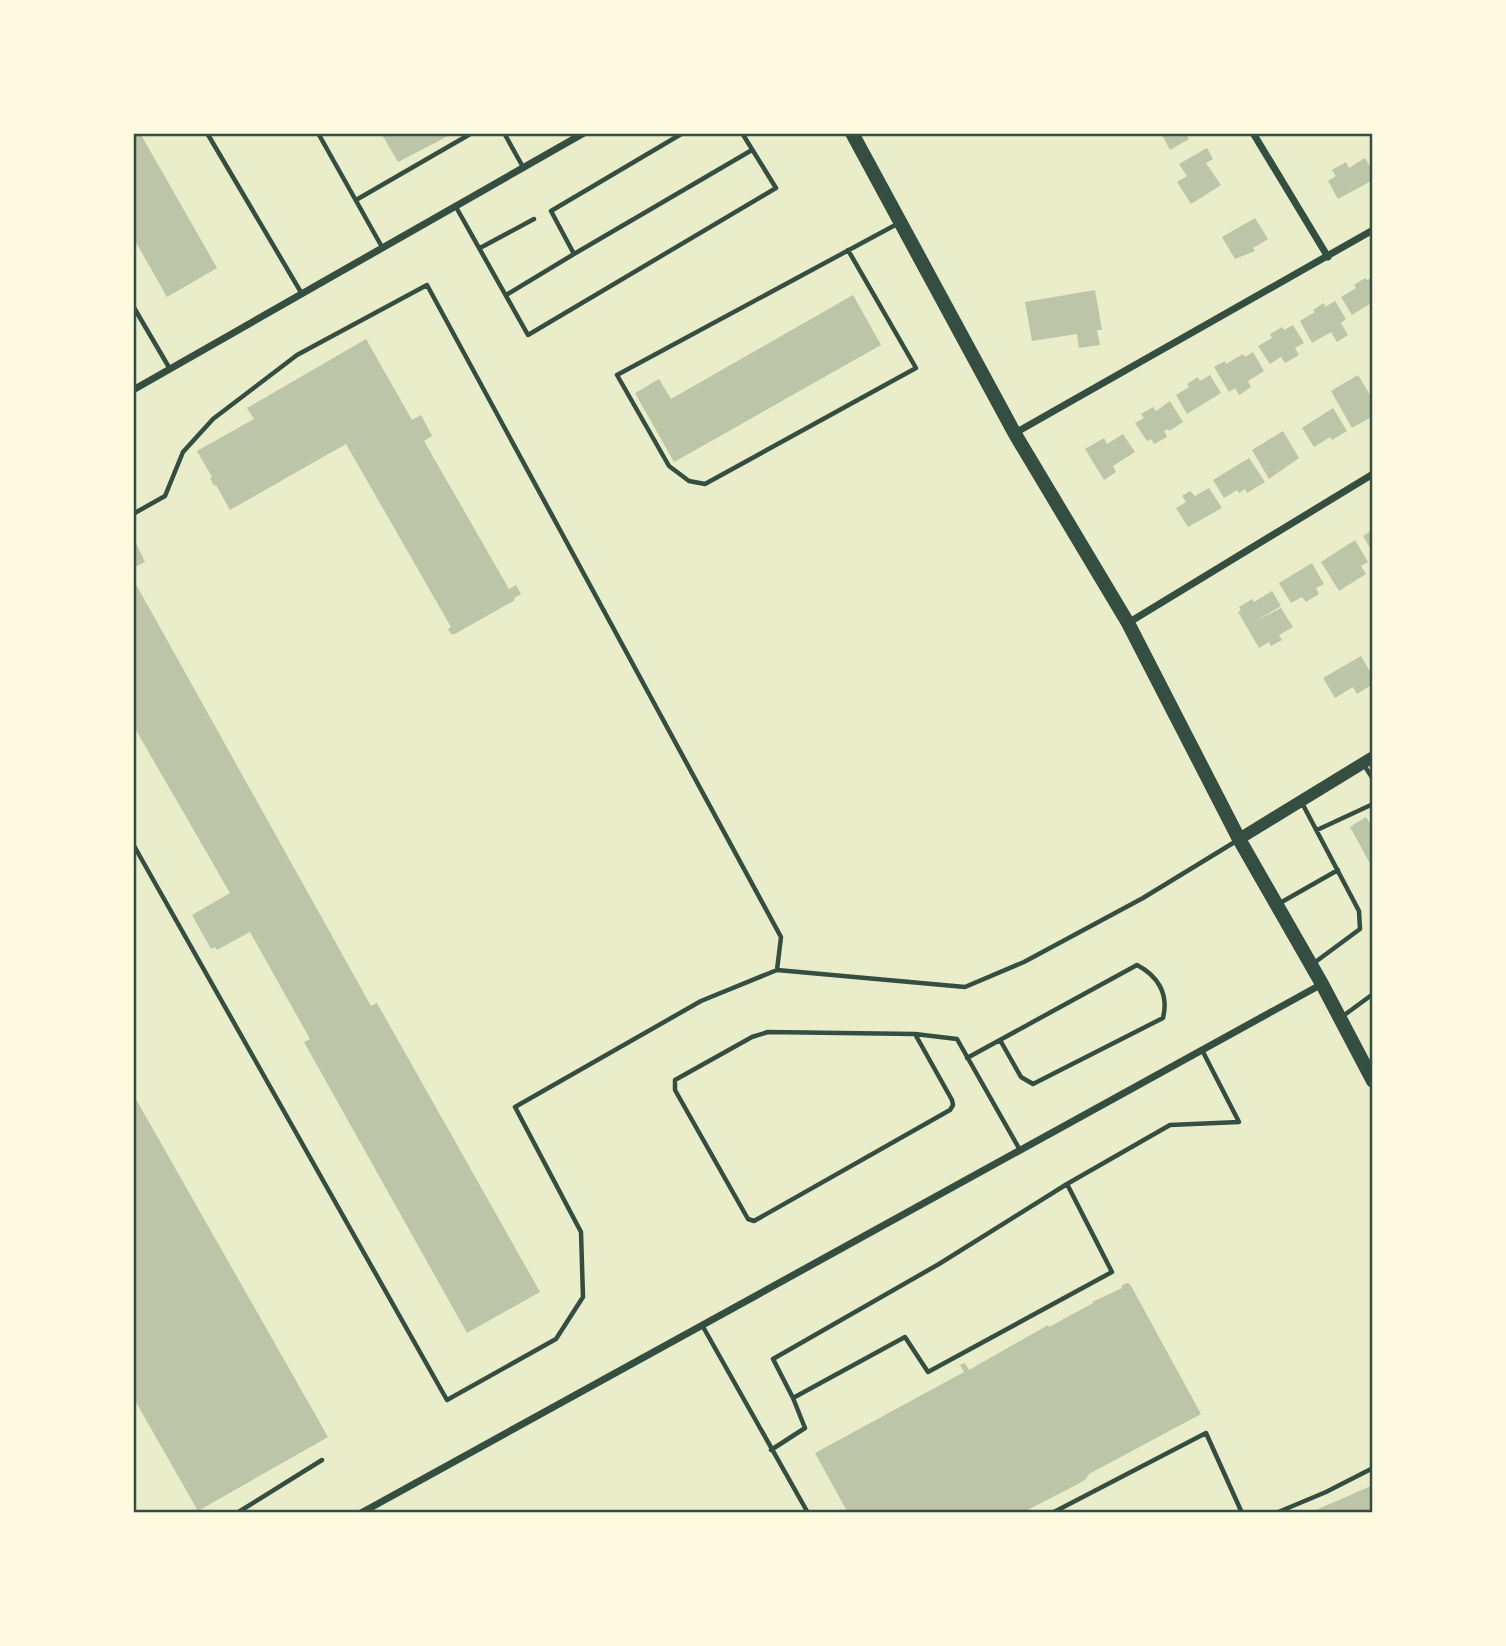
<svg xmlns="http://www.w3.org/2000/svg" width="1506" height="1646" viewBox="0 0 1506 1646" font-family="'Archivo Narrow',sans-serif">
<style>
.building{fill:#bcc5a7}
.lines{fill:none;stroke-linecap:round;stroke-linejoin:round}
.service{stroke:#344e41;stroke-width:4.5}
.minor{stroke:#344e41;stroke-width:7}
.tertiary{stroke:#344e41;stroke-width:12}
.primary{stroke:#344e41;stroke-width:14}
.neatline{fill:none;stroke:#344e41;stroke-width:2.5}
</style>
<rect width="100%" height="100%" fill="#e9edc9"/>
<path class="building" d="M 133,133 L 140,133 L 217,268 L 167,297 L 133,237 Z
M 381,133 L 447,133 L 448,136 L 398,162 Z
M 1161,133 L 1185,133 L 1189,139 L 1170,150 Z
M 1207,148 L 1213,159 L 1206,163 L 1221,185 L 1191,204 L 1177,182 L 1187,176 L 1179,164 Z
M 1365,158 L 1373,172 L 1373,180 L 1338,199 L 1328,181 L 1336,176 L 1332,170 L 1346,162 L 1349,168 Z
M 1255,218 L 1268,239 L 1253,248 L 1255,251 L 1235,259 L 1222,237 Z
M 1373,277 L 1373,302 L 1352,315 L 1341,297 L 1356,288 L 1354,285 L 1365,278 L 1367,280 Z
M 1095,290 L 1102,330 L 1097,330 L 1100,345 L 1079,348 L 1077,334 L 1032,341 L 1025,302 Z
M 853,295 L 881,345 L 674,462 L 635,393 L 659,379 L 671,399 Z
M 1335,301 L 1346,319 L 1341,323 L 1348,335 L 1337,342 L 1331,332 L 1312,343 L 1300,321 L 1315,312 L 1313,310 L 1324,303 L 1325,307 Z
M 1293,325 L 1304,343 L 1295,348 L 1299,355 L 1285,363 L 1281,357 L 1270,364 L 1258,346 L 1272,338 L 1270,334 L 1282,327 L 1284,330 Z
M 366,339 L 412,420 L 421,415 L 432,436 L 424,441 L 509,589 L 516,585 L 521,594 L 514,598 L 515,600 L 455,634 L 451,634 L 448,629 L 451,627 L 346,444 L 230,510 L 216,485 L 214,486 L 210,478 L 212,477 L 197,451 L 254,419 L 247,408 Z
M 1253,352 L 1264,371 L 1248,381 L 1251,387 L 1239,395 L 1235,388 L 1229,392 L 1214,367 L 1225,361 L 1226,364 L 1243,354 L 1245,357 Z
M 1210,375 L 1221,393 L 1187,414 L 1176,395 L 1189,387 L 1187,384 L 1198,377 L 1200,381 Z
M 1358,375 L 1373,400 L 1373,416 L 1352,428 L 1331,391 Z
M 1170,401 L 1183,422 L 1169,431 L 1168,429 L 1164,431 L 1167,437 L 1154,444 L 1151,439 L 1147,441 L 1135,423 L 1144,418 L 1141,414 L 1153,407 L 1156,411 Z
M 1333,408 L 1347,431 L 1332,440 L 1330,437 L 1314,447 L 1302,428 Z
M 1283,431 L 1299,458 L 1269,479 L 1252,450 Z
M 1123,434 L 1135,452 L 1113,466 L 1116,472 L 1104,480 L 1085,449 L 1104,438 L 1107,444 Z
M 1249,458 L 1265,482 L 1247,493 L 1245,489 L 1239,493 L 1237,490 L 1224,498 L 1213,480 Z
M 1209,488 L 1222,508 L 1188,527 L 1176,508 L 1186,502 L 1182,496 L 1190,491 L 1195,496 Z
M 1373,530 L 1373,553 L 1363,536 Z
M 1355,540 L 1368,562 L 1361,566 L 1366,574 L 1339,591 L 1321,562 Z
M 135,541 L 145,562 L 133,568 L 133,542 Z
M 1312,563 L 1324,584 L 1316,588 L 1319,594 L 1306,602 L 1302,597 L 1291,603 L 1279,583 Z
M 133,579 L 371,1006 L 377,1003 L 540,1292 L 467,1333 L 304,1042 L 310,1039 L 250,932 L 217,950 L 215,947 L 211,949 L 192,915 L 230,893 L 133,725 Z
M 1272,591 L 1281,606 L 1257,620 L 1281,608 L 1293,627 L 1279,635 L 1282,640 L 1271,646 L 1269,642 L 1259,648 L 1238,612 L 1241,610 L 1239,607 L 1252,599 L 1254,602 Z
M 1361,656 L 1373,677 L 1373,684 L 1357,694 L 1353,687 L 1335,698 L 1323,678 Z
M 1366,817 L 1373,829 L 1373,869 L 1350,827 Z
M 133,1094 L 328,1437 L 198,1511 L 133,1397 Z
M 1127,1283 L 1130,1284 L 1201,1414 L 1089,1474 L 1085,1480 L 1074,1486 L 1022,1513 L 848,1513 L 815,1453 L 964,1372 L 960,1365 L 965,1363 L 969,1370 L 1048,1325 L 1049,1327 L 1093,1303 L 1092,1302 L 1122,1288 L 1121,1286 Z
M 1373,1485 L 1373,1513 L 1309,1513 L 1339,1500 Z"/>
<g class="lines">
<path class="service" d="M 207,133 L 302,294
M 318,133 L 382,247
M 504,133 L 523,167
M 356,200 L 472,133
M 456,207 L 528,335 L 776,188 L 742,133
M 480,248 L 534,219
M 848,250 L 916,368 L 705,484 L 689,481 L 669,466 L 617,375 L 899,223
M 574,254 L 752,150
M 506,295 L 574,254 L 551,211 L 683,133
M 133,306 L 170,369
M 133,514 L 165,496 L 183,452 L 213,419 L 297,355 L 427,285 L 781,937 L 777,970
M 1364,765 L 1373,779
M 1302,803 L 1359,911 L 1360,929 L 1314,963
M 1317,830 L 1373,804
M 133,844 L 447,1400 L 556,1339 L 583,1297 L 581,1232 L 515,1107 L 701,1001 L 777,970 L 965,987 L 1024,962 L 1143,898 L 1238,840
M 1280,903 L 1338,870
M 1343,1016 L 1373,994
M 915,1034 L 952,1100 L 953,1105 L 950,1110 L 754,1221 L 748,1219 L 675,1090 L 675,1080 L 752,1037 L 768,1032 L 915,1034 L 957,1039 L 1020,1150
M 967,1058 L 1137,965 C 1158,976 1169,994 1163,1018 L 1033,1084 L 1021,1077 L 1000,1040
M 702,1325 L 808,1513
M 793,1398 L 773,1359 L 939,1264 L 1067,1184
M 771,1450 L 805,1428 L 793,1398 L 905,1337 L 928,1372 L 1112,1272 L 1067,1184 L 1170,1125 L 1239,1122 L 1202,1050
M 237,1513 L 322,1460
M 1052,1513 L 1206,1433 L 1242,1513
M 1276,1513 L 1326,1492 L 1373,1468"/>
<path class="minor" d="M 1253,133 L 1328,257
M 133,390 L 584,133
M 1015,433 L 1373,230
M 1128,623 L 1373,474
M 361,1513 L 1322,984"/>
<path class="tertiary" d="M 1239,839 L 1373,757"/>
<path class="primary" d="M 852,133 L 1015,434 L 1128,623 L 1239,839 L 1322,984 L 1373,1081"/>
</g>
<rect width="1506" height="1646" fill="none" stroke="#fefae0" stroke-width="270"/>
<rect x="135" y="135" width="1236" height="1376" class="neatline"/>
</svg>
